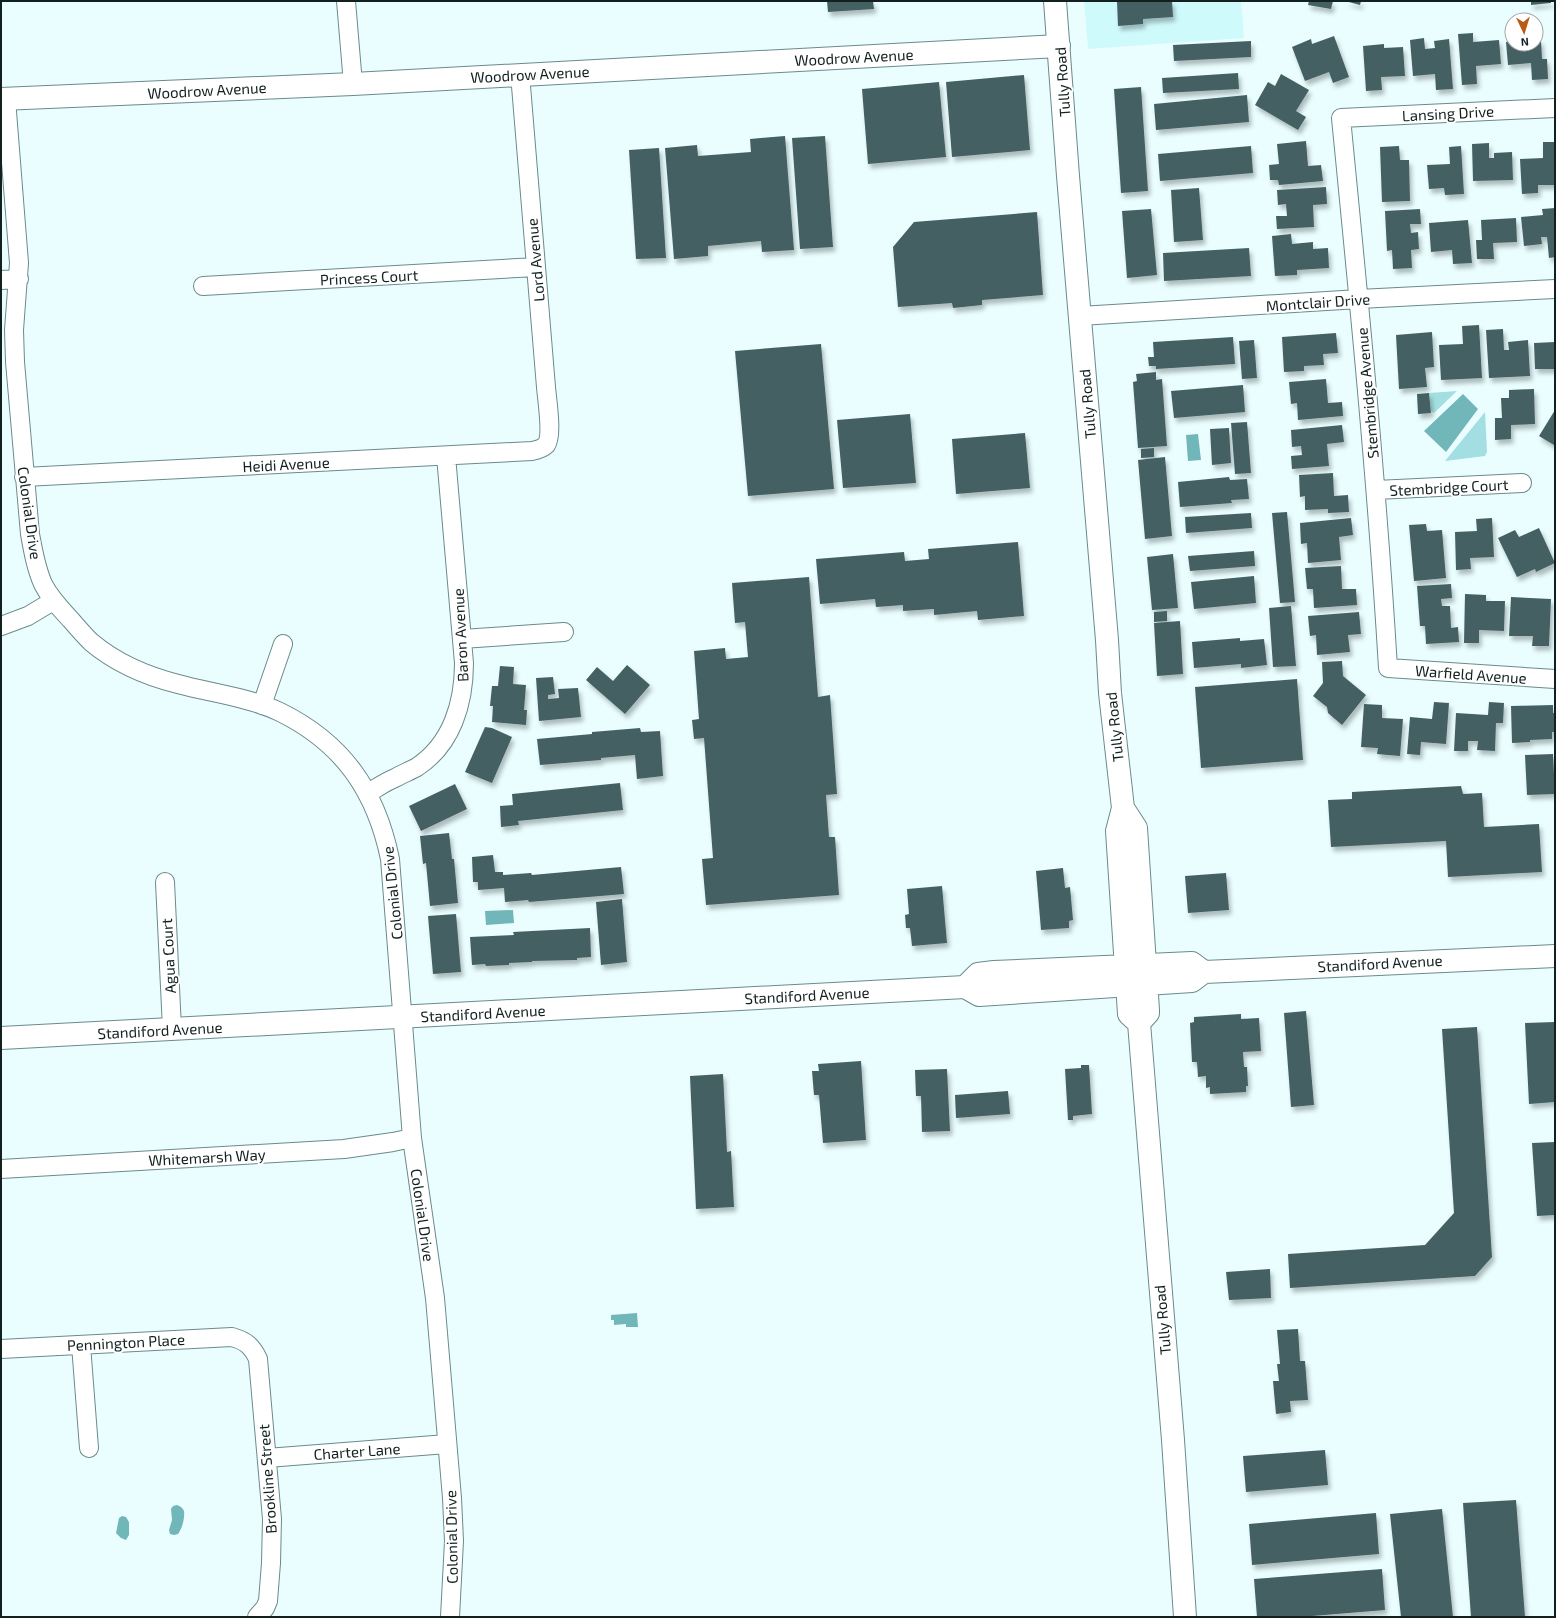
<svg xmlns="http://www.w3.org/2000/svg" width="1556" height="1618" viewBox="0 0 1556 1618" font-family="'Exo 2',sans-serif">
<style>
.built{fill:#cffafc}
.green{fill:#a3dfe2}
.water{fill:#71b7ba}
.building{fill:#446162;filter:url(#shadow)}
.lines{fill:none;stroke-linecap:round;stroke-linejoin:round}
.minor-casing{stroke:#6b8a8b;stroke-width:20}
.tertiary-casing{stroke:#6b8a8b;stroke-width:24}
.secondary-casing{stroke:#6b8a8b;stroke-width:24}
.minor{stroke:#fff;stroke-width:18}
.tertiary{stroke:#fff;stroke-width:22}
.secondary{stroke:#fff;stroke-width:22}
.labels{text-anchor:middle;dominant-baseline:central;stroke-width:4;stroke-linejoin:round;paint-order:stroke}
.street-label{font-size:15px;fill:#132020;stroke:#fff}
</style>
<defs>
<filter id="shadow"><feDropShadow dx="2.5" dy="4.5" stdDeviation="2" flood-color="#0004"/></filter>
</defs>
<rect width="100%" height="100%" fill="#eafeff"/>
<path class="built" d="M 1084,1 L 1241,1 L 1244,38 L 1088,49 Z"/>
<path class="green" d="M 1457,391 L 1434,413 L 1431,411 L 1429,393 Z
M 1485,412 L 1487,452 L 1485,456 L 1445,461 Z"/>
<path class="water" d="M 1463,394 L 1478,409 L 1446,452 L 1424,431 Z
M 1198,434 L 1201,460 L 1188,461 L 1186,435 Z
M 513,910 L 514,923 L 486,925 L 485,911 Z
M 637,1313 L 638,1327 L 626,1327 L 626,1324 L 614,1325 L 614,1320 L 611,1320 L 611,1315 Z
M 177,1505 C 180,1506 183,1508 184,1511 C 185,1518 182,1529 178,1534 L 174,1535 L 170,1534 L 169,1530 L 172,1520 L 171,1509 L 173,1506 Z
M 122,1516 L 126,1517 L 129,1522 L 129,1535 L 126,1540 L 121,1538 L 116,1533 L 119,1518 Z"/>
<path class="building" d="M 827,1 L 873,1 L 874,9 L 828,12 Z
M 1117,1 L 1172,1 L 1173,17 L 1143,19 L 1143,24 L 1118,26 Z
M 1309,1 L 1333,1 L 1331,9 L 1308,5 Z
M 1345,1 L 1361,1 L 1360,5 Z
M 1531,1 L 1551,1 L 1551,3 L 1531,5 Z
M 1473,33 L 1473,42 L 1499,40 L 1501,64 L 1476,66 L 1477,84 L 1462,85 L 1458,34 Z
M 1334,36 L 1349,77 L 1333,83 L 1329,72 L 1305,81 L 1292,47 L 1311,39 L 1312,44 Z
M 1424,38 L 1425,49 L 1435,48 L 1434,41 L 1449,39 L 1453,89 L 1436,90 L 1435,74 L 1413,76 L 1410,40 Z
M 1536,40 L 1541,40 L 1542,59 L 1547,59 L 1548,79 L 1532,80 L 1531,63 L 1508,65 L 1506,42 L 1512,42 L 1512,44 L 1536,44 Z
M 1251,41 L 1251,57 L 1174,61 L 1173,45 Z
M 1384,44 L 1384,48 L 1403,47 L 1405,76 L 1381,77 L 1382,90 L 1366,91 L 1363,46 Z
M 1238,73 L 1239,89 L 1163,93 L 1162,78 Z
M 1281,74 L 1309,90 L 1296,111 L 1306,117 L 1298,130 L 1255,105 L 1268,82 L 1275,86 Z
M 1024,75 L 1030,150 L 952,157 L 946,82 Z
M 939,82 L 946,157 L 868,164 L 862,89 Z
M 1141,87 L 1148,191 L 1121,193 L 1114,89 Z
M 1247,95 L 1249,122 L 1156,130 L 1154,104 Z
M 785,136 L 794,250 L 762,252 L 761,241 L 708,246 L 708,256 L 674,259 L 665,148 L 697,145 L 698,156 L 751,152 L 750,139 Z
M 825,136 L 833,247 L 800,249 L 792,138 Z
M 1306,141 L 1308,166 L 1321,165 L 1323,181 L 1279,185 L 1278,180 L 1270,180 L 1269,165 L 1279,164 L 1277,144 Z
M 1543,142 L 1555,142 L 1555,185 L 1538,185 L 1538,193 L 1522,194 L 1520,159 L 1543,158 Z
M 1489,143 L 1489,158 L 1494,158 L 1494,153 L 1512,152 L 1513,180 L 1473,181 L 1472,144 Z
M 1251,146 L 1253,173 L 1160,181 L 1158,154 Z
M 1399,146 L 1400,160 L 1409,160 L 1410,201 L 1382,202 L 1380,147 Z
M 1461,146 L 1464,194 L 1445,195 L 1444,188 L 1429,189 L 1427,165 L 1450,164 L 1449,147 Z
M 659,148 L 666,258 L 636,259 L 629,150 Z
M 1326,187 L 1327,204 L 1313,205 L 1314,227 L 1277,229 L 1276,216 L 1287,216 L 1286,204 L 1278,205 L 1277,190 Z
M 1199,188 L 1203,240 L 1174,242 L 1171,190 Z
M 1555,208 L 1555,257 L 1549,258 L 1547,237 L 1541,237 L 1542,244 L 1524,246 L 1521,217 L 1543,215 L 1542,209 Z
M 1151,209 L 1157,275 L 1127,278 L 1122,211 Z
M 1420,209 L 1421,224 L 1410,224 L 1411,233 L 1418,232 L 1419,249 L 1411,250 L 1412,268 L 1393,269 L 1392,250 L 1387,251 L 1385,211 Z
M 1037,212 L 1043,295 L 982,300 L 982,305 L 953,308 L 952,303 L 898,307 L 893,247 L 914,222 Z
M 1516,218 L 1517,242 L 1493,243 L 1494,259 L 1477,259 L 1476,240 L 1482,240 L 1481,220 Z
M 1468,220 L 1472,263 L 1453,264 L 1452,250 L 1431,252 L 1429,223 Z
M 1291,234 L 1292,244 L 1313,242 L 1313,249 L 1328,248 L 1329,268 L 1297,270 L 1297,275 L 1275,276 L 1272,236 Z
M 1249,248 L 1251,276 L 1164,281 L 1163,253 Z
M 1479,325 L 1482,378 L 1441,380 L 1439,345 L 1463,344 L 1462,326 Z
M 1503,329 L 1504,350 L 1509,350 L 1508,342 L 1528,340 L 1530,376 L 1489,378 L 1486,330 Z
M 1432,332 L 1434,367 L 1425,368 L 1427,387 L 1399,389 L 1396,335 Z
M 1336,333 L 1338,353 L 1323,354 L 1324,365 L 1304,366 L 1304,371 L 1284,372 L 1282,337 Z
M 1233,337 L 1235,364 L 1156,369 L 1156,366 L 1149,366 L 1148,357 L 1154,357 L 1153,342 Z
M 1254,340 L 1257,378 L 1242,379 L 1239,341 Z
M 1555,342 L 1555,369 L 1535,369 L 1534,343 Z
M 821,344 L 834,489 L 748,496 L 735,351 Z
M 1156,372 L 1156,380 L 1162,379 L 1167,446 L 1138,448 L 1133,382 L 1137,381 L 1136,374 Z
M 1326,379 L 1328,403 L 1342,402 L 1343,416 L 1298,420 L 1297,403 L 1291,404 L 1289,382 Z
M 1243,385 L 1245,412 L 1174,418 L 1171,391 Z
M 1534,389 L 1535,424 L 1511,425 L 1511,439 L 1495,440 L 1495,418 L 1502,418 L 1501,398 L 1509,398 L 1509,390 Z
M 1429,393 L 1431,413 L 1418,414 L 1417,394 Z
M 1555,410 L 1555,444 L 1554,445 L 1539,436 Z
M 910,414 L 916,483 L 843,488 L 837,420 Z
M 1247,422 L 1251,473 L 1235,474 L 1231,423 Z
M 1342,425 L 1344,442 L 1327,444 L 1329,466 L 1292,469 L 1291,456 L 1302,455 L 1301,446 L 1292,447 L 1291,430 Z
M 1229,428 L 1231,463 L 1212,465 L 1210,429 Z
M 1025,433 L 1030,488 L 956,494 L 952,439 Z
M 1154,448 L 1154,457 L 1141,458 L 1141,449 Z
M 1165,457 L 1172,536 L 1145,539 L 1138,460 Z
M 1333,473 L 1334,496 L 1348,495 L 1349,512 L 1328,513 L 1328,509 L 1305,510 L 1305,496 L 1300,497 L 1299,475 Z
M 1229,477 L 1230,480 L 1247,479 L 1249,499 L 1231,500 L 1232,503 L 1180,507 L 1178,482 Z
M 1287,512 L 1295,602 L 1280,603 L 1272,513 Z
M 1251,513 L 1252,528 L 1186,533 L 1185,517 Z
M 1351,518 L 1353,535 L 1339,537 L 1341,560 L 1308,563 L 1307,543 L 1301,544 L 1300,523 Z
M 1492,518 L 1494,557 L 1470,558 L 1471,569 L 1456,570 L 1455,532 L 1477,531 L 1476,519 Z
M 1426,524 L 1427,531 L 1442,530 L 1446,578 L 1414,581 L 1409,525 Z
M 1539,528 L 1555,563 L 1536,572 L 1535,569 L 1517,577 L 1498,538 L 1515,530 L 1519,537 Z
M 1018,542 L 1024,616 L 978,620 L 977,611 L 934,615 L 934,609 L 903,611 L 903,605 L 876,607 L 875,599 L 820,604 L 816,559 L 904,552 L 905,561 L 929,559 L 928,549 Z
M 1254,551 L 1255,566 L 1190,571 L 1188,556 Z
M 1173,554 L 1178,608 L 1152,610 L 1147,557 Z
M 1341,566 L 1342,589 L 1356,589 L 1357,605 L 1314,608 L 1313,589 L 1307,589 L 1305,568 Z
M 1254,576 L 1256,603 L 1194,609 L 1191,582 Z
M 809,577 L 818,697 L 830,695 L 837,794 L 826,795 L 829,837 L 835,837 L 839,895 L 706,905 L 702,859 L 713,858 L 704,738 L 694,739 L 692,720 L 699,719 L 694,651 L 725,648 L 726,659 L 748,657 L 745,622 L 735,623 L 732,583 Z
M 1451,584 L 1452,598 L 1441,599 L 1442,606 L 1450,606 L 1451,628 L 1458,627 L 1459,642 L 1426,644 L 1425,626 L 1420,626 L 1417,586 Z
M 1465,594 L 1486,595 L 1486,601 L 1505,601 L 1504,631 L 1479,630 L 1479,643 L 1464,643 Z
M 1511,597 L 1551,599 L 1549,646 L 1532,646 L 1533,636 L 1509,636 Z
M 1291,606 L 1296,666 L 1273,667 L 1269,608 Z
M 1167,611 L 1167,621 L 1154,622 L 1154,612 Z
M 1359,612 L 1361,634 L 1348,635 L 1350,652 L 1317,655 L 1316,635 L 1310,636 L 1308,616 Z
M 1180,621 L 1183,674 L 1157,676 L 1154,623 Z
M 1240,638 L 1240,641 L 1264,639 L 1267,665 L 1241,668 L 1241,664 L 1194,668 L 1192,642 Z
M 1342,661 L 1343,676 L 1366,695 L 1342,725 L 1328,713 L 1327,707 L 1313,696 L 1323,683 L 1322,662 Z
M 627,665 L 650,685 L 625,714 L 586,680 L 597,667 L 613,681 Z
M 500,666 L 514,667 L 513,684 L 526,685 L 524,710 L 527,710 L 526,725 L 492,722 L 493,706 L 490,706 L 492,686 L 498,686 Z
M 553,677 L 555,694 L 548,695 L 548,699 L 559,698 L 558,689 L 578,688 L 581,717 L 539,721 L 536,678 Z
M 1297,679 L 1303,760 L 1201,768 L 1195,687 Z
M 1434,702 L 1449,703 L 1446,744 L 1421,742 L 1420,755 L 1407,754 L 1410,717 L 1432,719 Z
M 1489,702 L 1504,703 L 1503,723 L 1496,723 L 1495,751 L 1477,750 L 1478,741 L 1468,741 L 1468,751 L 1454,751 L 1456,713 L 1488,715 Z
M 1364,704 L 1382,705 L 1382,718 L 1403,719 L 1400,756 L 1377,754 L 1378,748 L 1361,747 Z
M 1553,705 L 1553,713 L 1555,713 L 1555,732 L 1552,732 L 1552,739 L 1530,740 L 1530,742 L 1512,743 L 1511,706 Z
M 485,727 L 492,728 L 512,737 L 492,783 L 465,772 Z
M 640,728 L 641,732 L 660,731 L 663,776 L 637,779 L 635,755 L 601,758 L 601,760 L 540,765 L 537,739 L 592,734 L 592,732 Z
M 1553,754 L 1555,794 L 1527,795 L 1525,755 Z
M 620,783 L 623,810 L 518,821 L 519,825 L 501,827 L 500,806 L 513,805 L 512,794 Z
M 455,784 L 467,809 L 421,831 L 409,806 Z
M 1461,786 L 1463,794 L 1482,793 L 1484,827 L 1539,824 L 1542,872 L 1448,877 L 1446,841 L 1331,847 L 1328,800 L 1352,799 L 1352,792 Z
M 449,833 L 452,859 L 454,859 L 458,903 L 430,906 L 426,863 L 423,864 L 420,836 Z
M 493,855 L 495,872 L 503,872 L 503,875 L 531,873 L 532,875 L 621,867 L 624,894 L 529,902 L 528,900 L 505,902 L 504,888 L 478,890 L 478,882 L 473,882 L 472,857 Z
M 1063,868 L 1065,888 L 1070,887 L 1073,920 L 1069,921 L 1069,928 L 1041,930 L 1036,871 Z
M 1226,873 L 1229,910 L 1188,913 L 1185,876 Z
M 942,886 L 947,943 L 912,946 L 910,928 L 906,928 L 905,915 L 909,914 L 907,889 Z
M 622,899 L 627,962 L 601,965 L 596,902 Z
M 456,914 L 461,972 L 433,974 L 428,916 Z
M 590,928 L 591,957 L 577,958 L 577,960 L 532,961 L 532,962 L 509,963 L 509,965 L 486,966 L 485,964 L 472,965 L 470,937 L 514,935 L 513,932 Z
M 1306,1011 L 1314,1105 L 1291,1107 L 1284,1013 Z
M 1241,1014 L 1241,1019 L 1259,1018 L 1261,1051 L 1243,1052 L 1244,1067 L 1247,1067 L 1248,1086 L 1246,1086 L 1246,1092 L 1210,1094 L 1210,1087 L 1206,1088 L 1206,1076 L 1198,1077 L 1197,1062 L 1192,1062 L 1190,1023 L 1194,1022 L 1194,1017 Z
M 1555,1022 L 1555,1102 L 1529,1104 L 1525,1023 Z
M 1477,1027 L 1492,1257 L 1475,1276 L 1290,1288 L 1288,1254 L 1425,1245 L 1454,1213 L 1442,1029 Z
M 861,1061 L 866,1140 L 823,1143 L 819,1095 L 814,1095 L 812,1071 L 819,1071 L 818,1064 Z
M 1081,1065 L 1089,1065 L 1092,1114 L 1073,1116 L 1073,1120 L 1068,1120 L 1065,1069 L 1081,1068 Z
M 947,1069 L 950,1131 L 922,1132 L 921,1096 L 916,1096 L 915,1070 Z
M 723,1074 L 727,1152 L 731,1151 L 734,1207 L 696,1209 L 690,1076 Z
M 1008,1091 L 1010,1114 L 956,1118 L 955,1095 Z
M 1555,1142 L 1555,1215 L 1537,1216 L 1532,1143 Z
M 1270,1269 L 1271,1298 L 1229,1300 L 1226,1272 Z
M 1298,1329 L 1300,1361 L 1305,1361 L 1308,1400 L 1290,1401 L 1291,1412 L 1276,1414 L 1273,1381 L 1279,1381 L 1277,1364 L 1280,1364 L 1277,1330 Z
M 1325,1450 L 1328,1485 L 1246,1492 L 1243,1456 Z
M 1516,1500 L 1525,1617 L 1471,1617 L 1463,1503 Z
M 1442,1509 L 1453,1617 L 1401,1617 L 1390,1514 Z
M 1376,1513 L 1379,1554 L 1252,1565 L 1249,1524 Z
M 1382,1569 L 1385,1610 L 1300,1617 L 1257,1617 L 1254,1579 Z"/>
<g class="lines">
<g class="minor-casing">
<path id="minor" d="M 346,1 L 353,84
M 6,99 L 19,263 L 14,330 L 15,362 L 30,534 C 33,551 36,568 43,584 C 50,598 60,608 71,620 C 77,627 84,635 91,642 C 116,663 146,676 178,684 C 211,693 248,697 280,712 C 343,743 376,791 390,859 L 412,1138 L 435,1298 L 452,1498 L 454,1541 L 450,1617
M 1555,108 L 1341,118 C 1359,301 1377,484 1388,668 L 1555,679
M 1,280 L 19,279
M 203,286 L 536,267
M 1080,316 L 1359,299 L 1555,289
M 24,477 L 532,451 C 537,450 542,449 546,445 C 553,436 547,400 546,387 L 520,74
M 1376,490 L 1522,483
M 1,626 L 28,616 L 53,601
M 462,639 L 564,632
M 262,705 L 283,644
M 368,793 C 377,788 385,782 395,778 C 402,774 410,771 417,767 C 452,744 464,703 464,663 L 446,456
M 165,882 L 172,1029
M 1,1169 L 344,1149 L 393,1142 L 412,1138
M 81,1345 L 89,1448
M 1,1349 L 232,1337 C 246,1341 252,1346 258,1359 L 272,1519 L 271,1563 L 268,1601 L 265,1608 L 257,1617
M 267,1458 L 447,1444"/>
</g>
<g class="tertiary-casing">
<path id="tertiary" d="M 1,99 L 353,84 L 1059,46"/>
</g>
<g class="secondary-casing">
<path id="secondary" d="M 1055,1 L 1068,176 L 1107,640 L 1110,693 L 1123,808 L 1117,831 L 1129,1014 L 1139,1023 L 1173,1440 L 1185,1617
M 1123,808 L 1136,828 L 1148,1010 L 1148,1013 L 1139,1023
M 965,987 L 978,974 L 994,972 L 1192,963 L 1204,972
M 1,1038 L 965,987 L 979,995 L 1192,981 L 1204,972 L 1555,956"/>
</g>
<use href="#minor" class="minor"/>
<use href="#tertiary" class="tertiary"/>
<use href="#secondary" class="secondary"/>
</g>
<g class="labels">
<g class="street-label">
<text transform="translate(854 57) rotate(-3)">Woodrow Avenue</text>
<text transform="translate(530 74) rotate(-3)">Woodrow Avenue</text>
<text transform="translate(1062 82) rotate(-94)">Tully Road</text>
<text transform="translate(207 90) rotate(-3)">Woodrow Avenue</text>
<text transform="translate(1448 113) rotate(-3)">Lansing Drive</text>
<text transform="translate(535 260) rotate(-95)">Lord Avenue</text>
<text transform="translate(369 277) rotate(-3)">Princess Court</text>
<text transform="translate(1318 302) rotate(-4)">Montclair Drive</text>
<text transform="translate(1367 393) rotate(-95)">Stembridge Avenue</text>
<text transform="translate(1087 404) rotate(-95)">Tully Road</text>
<text transform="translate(286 464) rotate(-3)">Heidi Avenue</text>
<text transform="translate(1449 487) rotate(-3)">Stembridge Court</text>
<text transform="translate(30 513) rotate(82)">Colonial Drive</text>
<text transform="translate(460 635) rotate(-93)">Baron Avenue</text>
<text transform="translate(1471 674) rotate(4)">Warfield Avenue</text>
<text transform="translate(1114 727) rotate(-96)">Tully Road</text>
<text transform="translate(392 893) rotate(-96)">Colonial Drive</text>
<text transform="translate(168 956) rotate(-93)">Agua Court</text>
<text transform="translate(1380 963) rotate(-3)">Standiford Avenue</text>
<text transform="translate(807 995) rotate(-3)">Standiford Avenue</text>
<text transform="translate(483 1013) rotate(-3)">Standiford Avenue</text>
<text transform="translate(160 1030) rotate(-3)">Standiford Avenue</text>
<text transform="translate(207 1157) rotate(-3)">Whitemarsh Way</text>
<text transform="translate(423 1215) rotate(82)">Colonial Drive</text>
<text transform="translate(1162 1320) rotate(-95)">Tully Road</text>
<text transform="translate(126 1342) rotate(-3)">Pennington Place</text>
<text transform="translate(357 1451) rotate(-4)">Charter Lane</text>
<text transform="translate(267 1479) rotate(-94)">Brookline Street</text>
<text transform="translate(451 1537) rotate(-91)">Colonial Drive</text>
</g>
</g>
<rect width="1556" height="1618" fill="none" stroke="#132020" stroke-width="4"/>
<g transform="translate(1524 32) rotate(176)"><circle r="19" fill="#ffffff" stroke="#a1a6a6"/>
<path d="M0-3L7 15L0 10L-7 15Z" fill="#ba5a15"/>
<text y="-6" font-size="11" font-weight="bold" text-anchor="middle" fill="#132020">N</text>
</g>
</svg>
